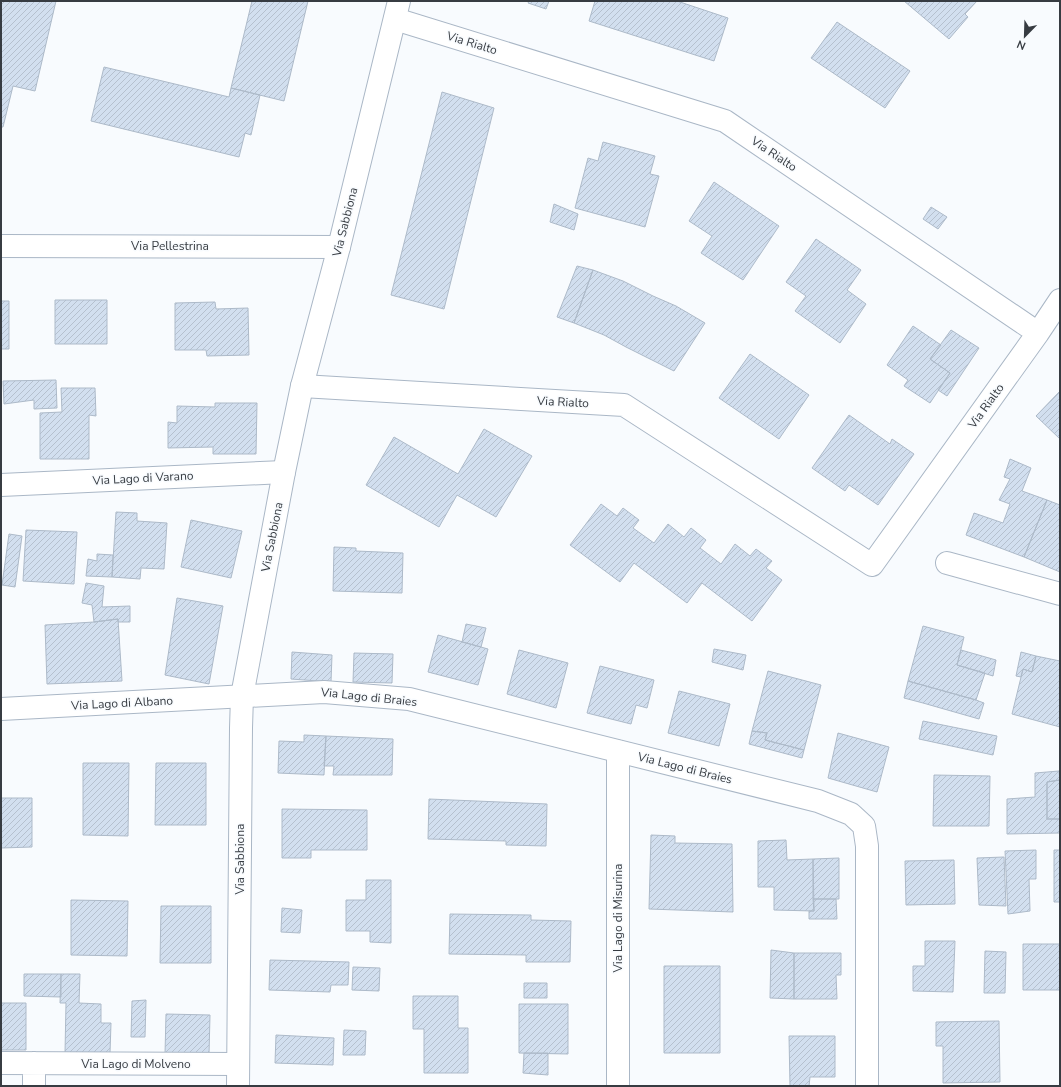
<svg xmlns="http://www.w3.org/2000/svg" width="1061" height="1087" viewBox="0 0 1061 1087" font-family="'Nunito Sans',sans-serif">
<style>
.building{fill:url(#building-hatch);stroke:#adbac9}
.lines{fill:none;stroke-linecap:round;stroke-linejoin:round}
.minor-casing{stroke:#aab7c6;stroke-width:24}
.tertiary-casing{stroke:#aab7c6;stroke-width:24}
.minor{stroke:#fff;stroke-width:22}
.tertiary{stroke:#fff;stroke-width:22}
.labels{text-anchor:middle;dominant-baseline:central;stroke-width:3;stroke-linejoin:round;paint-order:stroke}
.street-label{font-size:12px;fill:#373c42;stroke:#f8fbfe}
</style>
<defs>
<pattern id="building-hatch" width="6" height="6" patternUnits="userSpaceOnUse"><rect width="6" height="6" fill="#d2dfef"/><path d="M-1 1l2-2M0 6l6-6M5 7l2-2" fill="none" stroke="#b5c0ce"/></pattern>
</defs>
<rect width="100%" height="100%" fill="#f8fbfe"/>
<path class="building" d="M 1,1 L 56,1 L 35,91 L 13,86 L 3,127 L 1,127 Z
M 252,1 L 308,1 L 284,101 L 231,88 Z
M 529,1 L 549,1 L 546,9 L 528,3 Z
M 595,1 L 677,1 L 728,18 L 714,61 L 589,21 Z
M 904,1 L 977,1 L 965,14 L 968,17 L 949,39 Z
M 837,22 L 910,71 L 885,108 L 811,58 Z
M 104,67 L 229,97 L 231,88 L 260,95 L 251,135 L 245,133 L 239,157 L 91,121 Z
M 442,92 L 494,108 L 444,309 L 391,295 Z
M 603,142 L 655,156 L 650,174 L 659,176 L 645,227 L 575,208 L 588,158 L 598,161 Z
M 714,182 L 779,226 L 743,280 L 701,253 L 712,236 L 689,221 Z
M 554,204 L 578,214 L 574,230 L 550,222 Z
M 931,207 L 947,217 L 938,229 L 923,219 Z
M 816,239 L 861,270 L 847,290 L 866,304 L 840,343 L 795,311 L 806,296 L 786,282 Z
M 577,266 L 593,270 L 574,323 L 557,317 Z
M 593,270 L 623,281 L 653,296 L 676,306 L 705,323 L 674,371 L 626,347 L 604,335 L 574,323 Z
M 55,300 L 107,300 L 107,344 L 55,344 Z
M 1,301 L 9,301 L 9,349 L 1,349 Z
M 215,302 L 216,309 L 248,308 L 249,355 L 207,356 L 206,350 L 175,350 L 175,303 Z
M 913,326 L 941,345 L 930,359 L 950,373 L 930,403 L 904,386 L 908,380 L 887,365 Z
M 951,330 L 979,348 L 947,396 L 938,390 L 950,373 L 930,359 Z
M 750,354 L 809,395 L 779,439 L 719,398 Z
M 56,380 L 57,408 L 34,409 L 34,400 L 4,404 L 3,381 Z
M 61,388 L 95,388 L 96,416 L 89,415 L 89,459 L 40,459 L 40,413 L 62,412 Z
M 1060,391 L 1060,439 L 1036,416 Z
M 215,403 L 257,403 L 256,454 L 213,454 L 213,447 L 168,448 L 168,422 L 177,423 L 177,406 L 215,407 Z
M 849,415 L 890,444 L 892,439 L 914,454 L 878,505 L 849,485 L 845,491 L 812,468 Z
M 484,429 L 532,456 L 496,517 L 457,495 L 439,527 L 366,485 L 394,437 L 458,474 Z
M 1010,459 L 1031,468 L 1022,491 L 1047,500 L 1024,557 L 966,535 L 974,513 L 1003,523 L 1010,504 L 999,500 L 1010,479 L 1004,477 Z
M 1047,500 L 1060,505 L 1060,572 L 1024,557 Z
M 601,504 L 617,516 L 623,508 L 639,520 L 633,528 L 654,543 L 668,524 L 684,537 L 691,528 L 706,540 L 700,548 L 721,564 L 735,544 L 750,556 L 756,549 L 772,561 L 766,568 L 782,580 L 752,621 L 702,583 L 687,603 L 634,563 L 620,582 L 570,545 Z
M 116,512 L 137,513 L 137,521 L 167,523 L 164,569 L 141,568 L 140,579 L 112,577 Z
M 191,520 L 242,531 L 231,578 L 181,567 Z
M 26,530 L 77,532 L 74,584 L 23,581 Z
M 9,534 L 22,536 L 15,587 L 2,585 Z
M 334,547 L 356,548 L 356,551 L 403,553 L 402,593 L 333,591 Z
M 97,554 L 113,555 L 112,577 L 86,576 L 88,559 L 97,561 Z
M 86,583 L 104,586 L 102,607 L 130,606 L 130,622 L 118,622 L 118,619 L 94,622 L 92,605 L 82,603 Z
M 177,598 L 223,606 L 209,684 L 165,675 Z
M 118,619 L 122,681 L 47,684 L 45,625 L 94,622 Z
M 466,624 L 486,628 L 481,647 L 462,642 Z
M 923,626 L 964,637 L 957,665 L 985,673 L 976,700 L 908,681 Z
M 438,635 L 488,649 L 478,685 L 428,672 Z
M 714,649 L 746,655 L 743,670 L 712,662 Z
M 519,650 L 568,663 L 556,708 L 507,694 Z
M 961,650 L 996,660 L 993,676 L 957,665 Z
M 292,652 L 332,655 L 331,682 L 291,679 Z
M 1021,652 L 1036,656 L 1032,672 L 1023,669 L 1021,677 L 1016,676 Z
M 354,653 L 393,654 L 392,683 L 353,682 Z
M 1036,656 L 1060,661 L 1060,727 L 1012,714 L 1023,669 L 1032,672 Z
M 600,666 L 654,680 L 647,708 L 636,705 L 631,724 L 587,713 Z
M 768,671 L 821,685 L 804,750 L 765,740 L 767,733 L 752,731 Z
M 908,681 L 976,700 L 984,703 L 979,719 L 923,703 L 904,698 Z
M 679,691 L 730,704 L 719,746 L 668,733 Z
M 923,721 L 997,736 L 993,755 L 919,739 Z
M 752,731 L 767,733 L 765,740 L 804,750 L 802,758 L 749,744 Z
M 838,733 L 889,747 L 877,792 L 828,778 Z
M 304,735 L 326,736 L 324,775 L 278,773 L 279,741 L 304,742 Z
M 326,736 L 393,739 L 392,775 L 333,775 L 334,766 L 324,766 Z
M 83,763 L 129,763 L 128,836 L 83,835 Z
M 156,763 L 206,763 L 206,825 L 155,825 Z
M 1059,771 L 1060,780 L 1047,782 L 1047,819 L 1060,819 L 1060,833 L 1007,834 L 1007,799 L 1035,797 L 1035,773 Z
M 934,775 L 990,776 L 989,826 L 933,826 Z
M 1060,780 L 1060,819 L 1047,819 L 1047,782 Z
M 1,798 L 32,798 L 32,847 L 1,848 Z
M 429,799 L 547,804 L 546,846 L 506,845 L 506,841 L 428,839 Z
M 282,809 L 367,810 L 367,850 L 311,850 L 311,858 L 282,858 Z
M 651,835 L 675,836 L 675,843 L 732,844 L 733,912 L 649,909 Z
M 786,840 L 787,860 L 813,859 L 814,911 L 774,910 L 774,887 L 758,887 L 758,841 Z
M 1036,850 L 1036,879 L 1029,879 L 1030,911 L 1008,914 L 1005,851 Z
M 1054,850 L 1060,850 L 1060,902 L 1054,902 Z
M 1004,857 L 1006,906 L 979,905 L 977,858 Z
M 839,858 L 839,899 L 813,899 L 813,859 Z
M 954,860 L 955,904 L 906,905 L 905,861 Z
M 366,880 L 391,880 L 391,943 L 370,942 L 370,931 L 346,931 L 346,900 L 366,900 Z
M 813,899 L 836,899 L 837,919 L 809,919 L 809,911 L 814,911 Z
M 71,900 L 128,901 L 127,956 L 71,955 Z
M 161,906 L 211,906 L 211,963 L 160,963 Z
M 282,908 L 302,910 L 300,933 L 281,932 Z
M 450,914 L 531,915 L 531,920 L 571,921 L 570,962 L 526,962 L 526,955 L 449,954 Z
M 925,941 L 955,941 L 953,992 L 913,991 L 913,966 L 925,966 Z
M 1023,944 L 1060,944 L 1060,990 L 1023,990 Z
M 771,950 L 794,953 L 794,999 L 770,998 Z
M 985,951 L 1006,952 L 1005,993 L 984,993 Z
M 794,953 L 841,953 L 841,975 L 836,975 L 837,999 L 794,999 Z
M 270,960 L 349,962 L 348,985 L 331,985 L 330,992 L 269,990 Z
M 664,966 L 720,966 L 720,1053 L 664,1053 Z
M 353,967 L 380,968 L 379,991 L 352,990 Z
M 24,974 L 61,974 L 61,997 L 24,996 Z
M 61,974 L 80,974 L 79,1003 L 101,1004 L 101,1023 L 111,1023 L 110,1053 L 65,1053 L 66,1003 L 60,1003 Z
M 524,983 L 547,983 L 547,998 L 524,998 Z
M 413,996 L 458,996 L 458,1028 L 468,1028 L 468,1073 L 424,1073 L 424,1029 L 413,1029 Z
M 146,1000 L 145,1037 L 131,1037 L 132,1001 Z
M 1,1003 L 26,1003 L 26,1050 L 1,1050 Z
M 519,1004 L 568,1004 L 568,1054 L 519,1053 Z
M 166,1014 L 210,1015 L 209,1055 L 165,1054 Z
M 999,1021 L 1000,1082 L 943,1083 L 943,1046 L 936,1046 L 936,1022 Z
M 344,1030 L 366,1031 L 365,1055 L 343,1055 Z
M 276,1035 L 334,1038 L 333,1065 L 275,1063 Z
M 789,1036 L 835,1036 L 835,1077 L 810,1077 L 809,1086 L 790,1086 Z
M 524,1053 L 548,1053 L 548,1075 L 523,1073 Z"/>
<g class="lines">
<g class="minor-casing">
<path id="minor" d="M 395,19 L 725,121 L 1038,333
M 1,246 L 339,247
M 302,386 L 624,405 L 872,565 L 1038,333 L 1060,300
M 1,485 L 284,472
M 947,563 L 1060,594
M 1,709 L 324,692 L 409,699 L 818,801 L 851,814 L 864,826 L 867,846 L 867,1086
M 618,751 L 618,1086
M 1,1063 L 238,1064
M 34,1086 L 34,1063"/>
</g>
<g class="tertiary-casing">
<path id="tertiary" d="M 238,1086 L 241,728 L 242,696 L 284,472 L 302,386 L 339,247 L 399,1"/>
</g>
<use href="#minor" class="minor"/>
<use href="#tertiary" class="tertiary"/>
</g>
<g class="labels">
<g class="street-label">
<text transform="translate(472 43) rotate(17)">Via Rialto</text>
<text transform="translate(774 154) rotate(34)">Via Rialto</text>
<text transform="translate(345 222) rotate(-76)">Via Sabbiona</text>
<text x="170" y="246">Via Pellestrina</text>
<text transform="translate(563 402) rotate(3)">Via Rialto</text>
<text transform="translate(986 406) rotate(-54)">Via Rialto</text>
<text transform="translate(143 478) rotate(-3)">Via Lago di Varano</text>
<text transform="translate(272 537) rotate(-79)">Via Sabbiona</text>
<text transform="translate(369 697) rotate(6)">Via Lago di Braies</text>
<text transform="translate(122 703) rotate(-3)">Via Lago di Albano</text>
<text transform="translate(685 768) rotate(14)">Via Lago di Braies</text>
<text transform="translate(240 859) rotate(-90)">Via Sabbiona</text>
<text transform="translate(618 918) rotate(-90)">Via Lago di Misurina</text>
<text x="136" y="1064">Via Lago di Molveno</text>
</g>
</g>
<rect width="1061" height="1087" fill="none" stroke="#373c42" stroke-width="4"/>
<g transform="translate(1025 36) rotate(203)" stroke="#f8fbfe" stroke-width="3" paint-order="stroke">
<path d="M0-3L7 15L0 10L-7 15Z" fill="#373c42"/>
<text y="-6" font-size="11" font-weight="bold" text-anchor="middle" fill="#373c42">N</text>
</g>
</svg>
